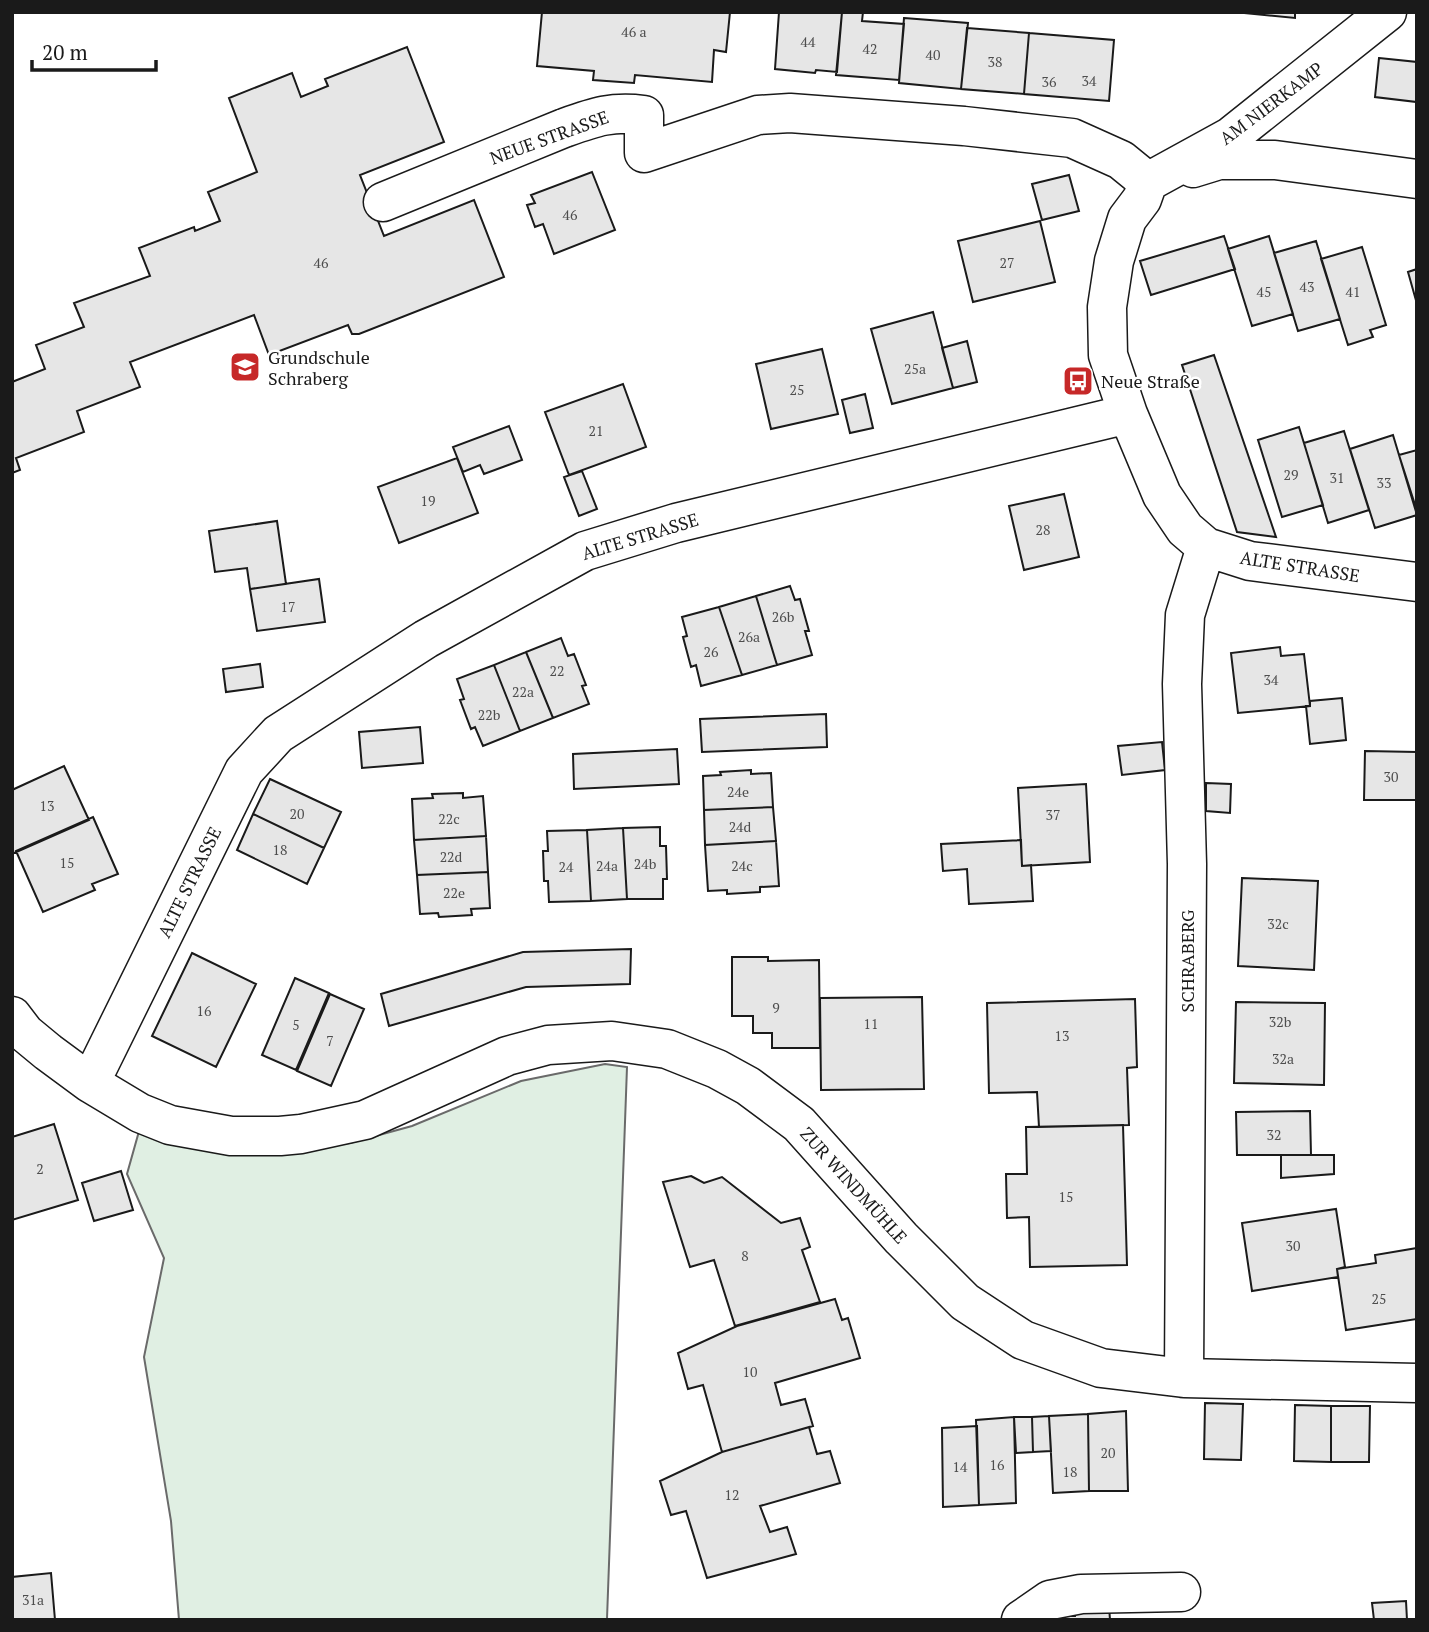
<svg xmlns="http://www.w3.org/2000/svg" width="1429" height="1632" viewBox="0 0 1429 1632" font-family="'PT Serif',serif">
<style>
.green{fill:#e0efe3;stroke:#6a6a6a;stroke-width:2}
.building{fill:#e6e6e6;stroke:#1a1a1a;stroke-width:2}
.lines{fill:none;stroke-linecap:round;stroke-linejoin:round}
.minor-casing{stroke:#1a1a1a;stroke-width:41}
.minor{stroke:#fff;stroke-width:38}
.labels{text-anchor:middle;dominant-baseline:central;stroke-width:5;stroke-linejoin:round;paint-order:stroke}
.number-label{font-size:14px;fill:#4d4d4d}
.street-label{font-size:18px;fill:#1a1a1a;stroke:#fff}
.poi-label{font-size:18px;fill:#1a1a1a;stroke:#fff;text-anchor:start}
</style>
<rect width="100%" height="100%" fill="#fff"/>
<path class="green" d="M 605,1064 L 627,1067 L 607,1619 L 668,1620 L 179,1620 L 171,1521 L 144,1357 L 164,1258 L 127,1174 L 143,1117 L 283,1150 L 350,1143 L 412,1126 L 521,1081 Z"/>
<path class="building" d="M 542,12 L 730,12 L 726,52 L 714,50 L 712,82 L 635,75 L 634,83 L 593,80 L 594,71 L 537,66 Z
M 779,12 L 842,12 L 837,72 L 816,70 L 815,73 L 775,69 Z
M 842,12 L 863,12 L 862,21 L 904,24 L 899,80 L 836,75 Z
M 1234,12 L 1295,12 L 1295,18 Z
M 904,18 L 968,23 L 961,89 L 899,83 Z
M 967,28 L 1029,33 L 1024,94 L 961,89 Z
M 1029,33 L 1114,40 L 1109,101 L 1024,94 Z
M 407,47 L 444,142 L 360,175 L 384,236 L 474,200 L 504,277 L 359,334 L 352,334 L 348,325 L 269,355 L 254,315 L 130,362 L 140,387 L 77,411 L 84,432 L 16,458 L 20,470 L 12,473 L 12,382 L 45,369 L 36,345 L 84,327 L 74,303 L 150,276 L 139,248 L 194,227 L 195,231 L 220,221 L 208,192 L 257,172 L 229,98 L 292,73 L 301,97 L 328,86 L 325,79 Z
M 1379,58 L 1417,62 L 1417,102 L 1375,97 Z
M 592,172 L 615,230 L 554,254 L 543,224 L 535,227 L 527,205 L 535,203 L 531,195 Z
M 1069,175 L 1079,211 L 1042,220 L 1032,184 Z
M 1040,221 L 1055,282 L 973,302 L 958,241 Z
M 1224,236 L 1235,269 L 1151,295 L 1140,261 Z
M 1269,236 L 1293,314 L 1252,326 L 1228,249 Z
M 1316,241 L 1340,319 L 1298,331 L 1274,253 Z
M 1362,247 L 1386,325 L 1370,330 L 1373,337 L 1348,345 L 1321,259 Z
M 1417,269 L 1417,304 L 1408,272 Z
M 933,312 L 953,388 L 892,404 L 871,329 Z
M 967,341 L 977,382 L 953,388 L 942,348 Z
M 822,349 L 838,414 L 771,429 L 756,364 Z
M 1214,355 L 1276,537 L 1237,532 L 1182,365 Z
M 623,384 L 646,447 L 569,475 L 545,412 Z
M 865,394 L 873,428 L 850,433 L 842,400 Z
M 509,426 L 522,460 L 484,474 L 480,465 L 463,472 L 453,447 Z
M 1299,427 L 1323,505 L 1282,517 L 1258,440 Z
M 1344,431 L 1369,510 L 1328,523 L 1304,443 Z
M 1393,435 L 1417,515 L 1375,528 L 1350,449 Z
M 1417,450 L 1417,511 L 1399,455 Z
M 457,458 L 478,513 L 399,543 L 378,487 Z
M 582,471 L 597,509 L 579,516 L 564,477 Z
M 1064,494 L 1079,557 L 1024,570 L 1009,506 Z
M 277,521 L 286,584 L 250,589 L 247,568 L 215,572 L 209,531 Z
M 319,579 L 325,622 L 257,631 L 250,589 Z
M 790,586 L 795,600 L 800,599 L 809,631 L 805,631 L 812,655 L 777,665 L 756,596 Z
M 756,596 L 777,665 L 742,675 L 719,607 Z
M 719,607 L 742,675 L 701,686 L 696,665 L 691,667 L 683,637 L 687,636 L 682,617 Z
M 561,638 L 568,656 L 574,654 L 586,685 L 582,686 L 589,704 L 553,718 L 526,652 Z
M 1280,647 L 1281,656 L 1304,654 L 1310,706 L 1238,713 L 1231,653 Z
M 526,652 L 553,718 L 520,731 L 494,665 Z
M 260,664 L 263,687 L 226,692 L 223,669 Z
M 494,665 L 520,731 L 483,746 L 475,727 L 471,729 L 460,700 L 464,699 L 457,679 Z
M 1342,698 L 1346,740 L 1310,744 L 1306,706 L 1310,706 L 1310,701 Z
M 826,714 L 827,747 L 702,752 L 700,719 Z
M 420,727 L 423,763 L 362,768 L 359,732 Z
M 1162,742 L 1165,770 L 1122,775 L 1118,746 Z
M 677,749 L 679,784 L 574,789 L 573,754 Z
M 1365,751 L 1417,752 L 1417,800 L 1364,800 Z
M 64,766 L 89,820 L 12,854 L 12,790 Z
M 751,770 L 751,774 L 771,773 L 773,807 L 704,810 L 703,776 L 721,775 L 720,772 Z
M 270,779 L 341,812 L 324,848 L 253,814 Z
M 1206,783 L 1231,784 L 1230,813 L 1206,811 Z
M 1086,784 L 1090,862 L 1022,866 L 1018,788 Z
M 463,793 L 463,798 L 483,796 L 486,836 L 414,840 L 412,799 L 433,798 L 432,794 Z
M 773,807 L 776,841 L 705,845 L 704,810 Z
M 253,814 L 324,848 L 307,884 L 237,850 Z
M 93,817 L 118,874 L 92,884 L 95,890 L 43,912 L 16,851 Z
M 660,827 L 660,846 L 666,846 L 667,879 L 663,879 L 663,899 L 627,899 L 623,828 Z
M 623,828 L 627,899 L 591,901 L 587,830 Z
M 587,830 L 591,901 L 549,902 L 548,881 L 544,881 L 543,851 L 548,851 L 547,831 Z
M 486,836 L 488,872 L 417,875 L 414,840 Z
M 1021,840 L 1022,866 L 1031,865 L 1033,901 L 969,904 L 967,869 L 943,871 L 941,844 Z
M 776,841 L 779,886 L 760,887 L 760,892 L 727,894 L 727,890 L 708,891 L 705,845 Z
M 488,872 L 490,908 L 471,909 L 472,915 L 439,917 L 438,913 L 420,914 L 417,875 Z
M 1242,878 L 1318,881 L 1314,970 L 1238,966 Z
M 631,949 L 630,984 L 526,987 L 389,1026 L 381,994 L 523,952 Z
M 192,953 L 256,984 L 216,1067 L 152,1036 Z
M 732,957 L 768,957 L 768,961 L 819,960 L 820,1048 L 772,1048 L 772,1033 L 753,1033 L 753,1016 L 732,1016 Z
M 295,978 L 329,993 L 296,1070 L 262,1055 Z
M 330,994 L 364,1009 L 331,1086 L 297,1071 Z
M 922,997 L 924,1089 L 821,1090 L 820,998 Z
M 1135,999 L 1137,1067 L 1127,1068 L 1129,1125 L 1039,1127 L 1037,1092 L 989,1093 L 987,1003 Z
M 1236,1002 L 1325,1003 L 1324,1085 L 1234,1083 Z
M 1310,1111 L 1311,1155 L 1237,1155 L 1236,1112 Z
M 54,1124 L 78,1200 L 12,1220 L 12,1137 Z
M 1123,1125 L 1127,1265 L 1030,1267 L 1029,1217 L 1007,1218 L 1006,1174 L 1027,1174 L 1026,1127 Z
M 1281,1155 L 1334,1155 L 1334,1174 L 1281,1178 Z
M 121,1171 L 133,1210 L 94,1221 L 82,1183 Z
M 691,1176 L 704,1183 L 722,1177 L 781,1223 L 800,1218 L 810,1247 L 802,1250 L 820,1302 L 735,1326 L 714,1260 L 690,1267 L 663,1182 Z
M 1336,1209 L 1345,1267 L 1337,1269 L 1338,1277 L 1252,1291 L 1242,1223 Z
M 1417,1248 L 1417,1319 L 1346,1330 L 1337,1269 L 1376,1263 L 1375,1255 Z
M 835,1299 L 842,1320 L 848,1318 L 860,1358 L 775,1383 L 781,1405 L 805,1399 L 813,1426 L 722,1452 L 703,1385 L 688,1389 L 678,1353 L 737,1326 Z
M 1205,1403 L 1243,1404 L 1241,1460 L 1204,1459 Z
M 1295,1405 L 1331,1406 L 1331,1462 L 1294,1461 Z
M 1331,1406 L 1370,1406 L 1369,1462 L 1331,1462 Z
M 1126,1411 L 1128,1491 L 1089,1491 L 1088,1414 Z
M 1088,1414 L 1089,1491 L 1053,1493 L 1049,1416 Z
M 1049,1416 L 1051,1451 L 1033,1452 L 1032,1417 Z
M 1014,1417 L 1032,1417 L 1033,1452 L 1016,1453 Z
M 1014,1417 L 1016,1503 L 979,1505 L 976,1420 Z
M 977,1426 L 979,1505 L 943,1507 L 942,1428 Z
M 809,1427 L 817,1454 L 830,1451 L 840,1483 L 760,1506 L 770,1532 L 787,1527 L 796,1554 L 707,1578 L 686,1511 L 671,1515 L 660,1481 L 722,1452 Z
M 51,1573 L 55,1620 L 12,1620 L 12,1577 Z
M 1406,1601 L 1407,1620 L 1374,1620 L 1372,1603 Z
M 1076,1606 L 1109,1606 L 1110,1620 L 1051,1620 L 1051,1616 L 1075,1616 Z"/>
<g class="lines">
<g class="minor-casing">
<path id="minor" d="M 1193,168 L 1219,160 L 1275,160 L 1417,179
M 1148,182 L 1142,199 L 1127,219 L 1114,261 L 1107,307 L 1108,355 L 1128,414 L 1162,495 L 1185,529 L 1206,547 L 1250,561 L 1417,582
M 1148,182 L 1230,137 L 1387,12
M 383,202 L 564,128 C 595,117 611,111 644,115 L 644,153 L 758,115 L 790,113 L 964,126 L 1072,138 L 1121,160 L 1148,182
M 12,1016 L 25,1033 L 48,1052 L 90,1083 L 140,1113 L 170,1125 L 231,1136 L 280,1136 L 301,1134 L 365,1120 L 507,1056 L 548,1045 L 612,1041 L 667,1049 L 717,1069 L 748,1086 L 799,1124 L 901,1238 L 965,1302 L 1023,1340 L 1101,1368 L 1184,1378 L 1417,1383
M 90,1083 L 244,771 L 278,734 L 426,639 L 585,551 L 676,523 L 1128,414
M 1184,1378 L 1187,864 L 1182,684 L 1185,615 L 1206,547
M 1021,1620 L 1050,1600 L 1081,1594 L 1181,1592"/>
</g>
<use href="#minor" class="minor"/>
</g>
<defs>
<g id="school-square" transform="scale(1.575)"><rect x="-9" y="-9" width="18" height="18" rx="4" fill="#c62828" stroke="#fff"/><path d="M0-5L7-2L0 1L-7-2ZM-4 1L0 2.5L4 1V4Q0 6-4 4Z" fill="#fff"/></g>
<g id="bus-square" transform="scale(1.575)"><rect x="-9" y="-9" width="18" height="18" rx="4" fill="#c62828" stroke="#fff"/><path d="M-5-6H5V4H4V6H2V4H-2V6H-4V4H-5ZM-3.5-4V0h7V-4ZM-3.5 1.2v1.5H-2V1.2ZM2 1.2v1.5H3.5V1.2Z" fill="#fff"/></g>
</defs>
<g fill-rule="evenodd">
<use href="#school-square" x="245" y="367"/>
<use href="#bus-square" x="1078" y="381"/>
</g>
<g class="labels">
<g class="number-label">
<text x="634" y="31">46 a</text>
<text x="808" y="41">44</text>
<text x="870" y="48">42</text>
<text x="933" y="54">40</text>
<text x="995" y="61">38</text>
<text x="1089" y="80">34</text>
<text x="1049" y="81">36</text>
<text x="570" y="214">46</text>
<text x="321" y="262">46</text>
<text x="1007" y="262">27</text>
<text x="1307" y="286">43</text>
<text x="1264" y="291">45</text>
<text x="1353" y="291">41</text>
<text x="915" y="368">25a</text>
<text x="797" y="389">25</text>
<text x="596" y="430">21</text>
<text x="1291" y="474">29</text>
<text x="1337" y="477">31</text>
<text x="1384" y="482">33</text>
<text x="428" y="500">19</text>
<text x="1043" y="529">28</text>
<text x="288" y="606">17</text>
<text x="783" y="616">26b</text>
<text x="749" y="636">26a</text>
<text x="711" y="651">26</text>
<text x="557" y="670">22</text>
<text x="1271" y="679">34</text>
<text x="523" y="691">22a</text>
<text x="489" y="714">22b</text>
<text x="1391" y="776">30</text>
<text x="738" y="791">24e</text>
<text x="47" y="805">13</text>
<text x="297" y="813">20</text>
<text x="1053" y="814">37</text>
<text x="449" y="818">22c</text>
<text x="740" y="826">24d</text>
<text x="280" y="849">18</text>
<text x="451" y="856">22d</text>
<text x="67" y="862">15</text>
<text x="645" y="863">24b</text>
<text x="607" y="865">24a</text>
<text x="742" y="865">24c</text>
<text x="566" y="866">24</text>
<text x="454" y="892">22e</text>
<text x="1278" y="923">32c</text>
<text x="776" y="1007">9</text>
<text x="204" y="1010">16</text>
<text x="1280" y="1021">32b</text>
<text x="871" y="1023">11</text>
<text x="296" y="1024">5</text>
<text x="1062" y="1035">13</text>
<text x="330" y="1040">7</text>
<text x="1283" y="1058">32a</text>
<text x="1274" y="1134">32</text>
<text x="40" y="1168">2</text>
<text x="1066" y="1196">15</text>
<text x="1293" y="1245">30</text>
<text x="745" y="1255">8</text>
<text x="1379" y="1298">25</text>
<text x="750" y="1371">10</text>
<text x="1108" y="1452">20</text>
<text x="997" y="1464">16</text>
<text x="960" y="1466">14</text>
<text x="1070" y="1471">18</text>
<text x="732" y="1494">12</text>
<text x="33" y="1599">31a</text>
</g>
<g class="street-label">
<text transform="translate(1271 103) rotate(-37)">AM NIERKAMP</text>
<text transform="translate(549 137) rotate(-20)">NEUE STRASSE</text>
<text transform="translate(640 536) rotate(-17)">ALTE STRASSE</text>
<text transform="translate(1300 566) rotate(9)">ALTE STRASSE</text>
<text transform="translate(189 882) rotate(-64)">ALTE STRASSE</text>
<text transform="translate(1187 961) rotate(-90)">SCHRABERG</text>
<text transform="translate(854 1185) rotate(48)">ZUR WINDMÜHLE</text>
</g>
<g class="poi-label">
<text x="268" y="357">Grundschule<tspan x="268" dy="21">Schraberg</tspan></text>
<text x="1101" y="381">Neue Straße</text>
</g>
</g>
<rect width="1429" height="1632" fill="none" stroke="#1a1a1a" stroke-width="28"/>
<path d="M32 60v10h124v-10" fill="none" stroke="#1a1a1a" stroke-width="3.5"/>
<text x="42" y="60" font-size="21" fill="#1a1a1a" stroke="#ffffff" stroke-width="5" paint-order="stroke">20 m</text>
</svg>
